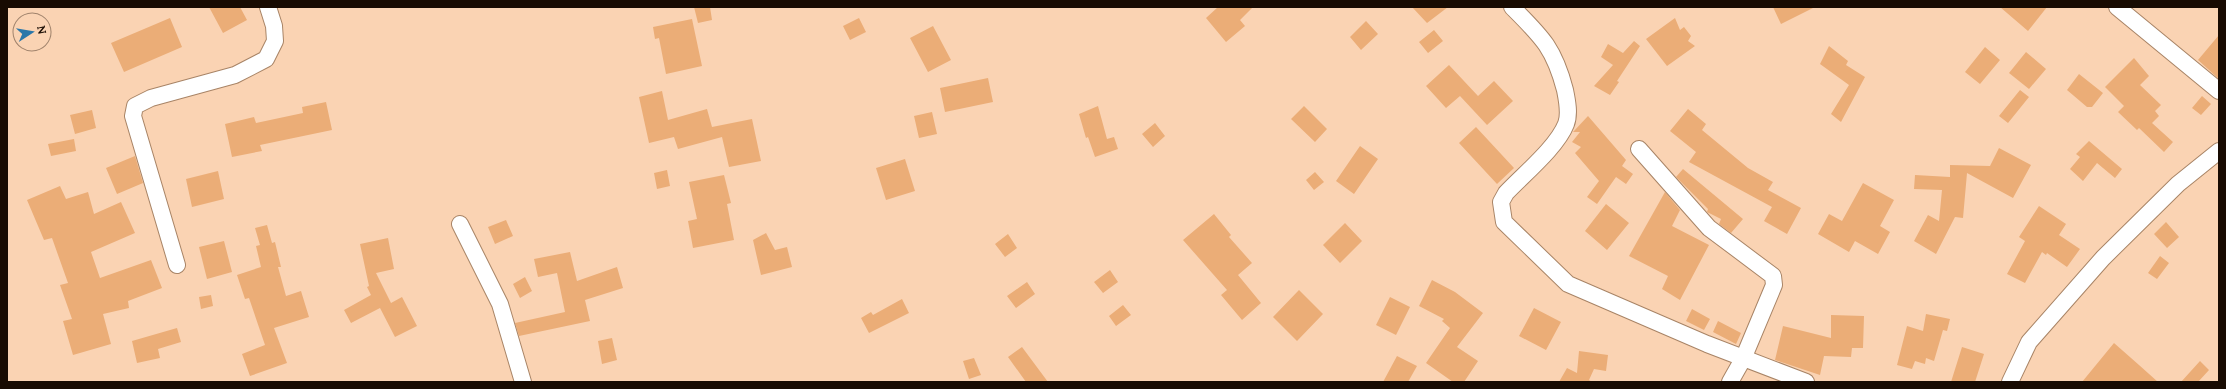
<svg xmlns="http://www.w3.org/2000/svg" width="2226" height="389" viewBox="0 0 2226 389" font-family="Lora,serif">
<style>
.building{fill:#ebad77}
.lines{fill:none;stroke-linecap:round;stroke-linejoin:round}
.street-casing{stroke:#a88466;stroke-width:18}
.street{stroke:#fff;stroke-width:16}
</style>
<rect width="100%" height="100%" fill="#fad3b3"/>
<path class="building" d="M 209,7 L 240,7 L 247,20 L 223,33 Z
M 694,7 L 710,7 L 712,20 L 698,23 Z
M 1218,7 L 1253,7 L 1240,20 L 1245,26 L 1226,42 L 1206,18 Z
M 1412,7 L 1448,7 L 1427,23 Z
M 1773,7 L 1815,7 L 1781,24 Z
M 2000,7 L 2047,7 L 2028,31 Z
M 170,18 L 182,47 L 124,72 L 111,43 Z
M 859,18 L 866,32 L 850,40 L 843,26 Z
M 1675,18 L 1680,30 L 1684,27 L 1691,36 L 1688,41 L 1695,46 L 1667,66 L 1646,39 Z
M 692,19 L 702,66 L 666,74 L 659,38 L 655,39 L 653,27 Z
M 1366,21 L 1378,34 L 1361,50 L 1350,37 Z
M 933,26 L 951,60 L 928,72 L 910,38 Z
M 1434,30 L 1443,41 L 1428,53 L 1419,42 Z
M 2219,35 L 2219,79 L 2198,60 Z
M 1634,41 L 1640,46 L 1617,81 L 1619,82 L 1610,95 L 1594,86 L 1613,65 L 1601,57 L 1608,44 L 1623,53 Z
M 1829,46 L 1848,61 L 1846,65 L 1865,77 L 1841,122 L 1831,114 L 1849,85 L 1820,64 Z
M 1985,47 L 2000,60 L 1980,84 L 1965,72 Z
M 2026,52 L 2046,69 L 2029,89 L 2009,73 Z
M 2134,58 L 2149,76 L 2140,85 L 2161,105 L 2155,111 L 2159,116 L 2152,123 L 2173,142 L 2164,152 L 2139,128 L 2137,130 L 2118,112 L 2124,106 L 2105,87 Z
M 1449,65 L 1478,96 L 1494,81 L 1513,101 L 1487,125 L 1460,96 L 1446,108 L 1426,86 Z
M 2079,74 L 2103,93 L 2092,107 L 2087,107 L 2067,90 Z
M 988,78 L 993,102 L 945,112 L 940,88 Z
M 2020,90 L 2029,97 L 2008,123 L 1999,116 Z
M 662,91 L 668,120 L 707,109 L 712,127 L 752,119 L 761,161 L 729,167 L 722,137 L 678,149 L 674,137 L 649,143 L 639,97 Z
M 2202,96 L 2211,104 L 2201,115 L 2192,108 Z
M 326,102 L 332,130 L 260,145 L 262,151 L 232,157 L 225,124 L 254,117 L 256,123 L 303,113 L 302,107 Z
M 1098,106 L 1107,139 L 1114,137 L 1118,149 L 1095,157 L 1088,137 L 1086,138 L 1079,114 Z
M 1304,106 L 1327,129 L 1315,142 L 1291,119 Z
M 1688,109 L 1706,124 L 1702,130 L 1748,168 L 1773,182 L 1768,190 L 1801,208 L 1787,234 L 1764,221 L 1772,207 L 1689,162 L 1696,152 L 1670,131 Z
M 92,110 L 96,128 L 75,134 L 70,115 Z
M 932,112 L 937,134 L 919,138 L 914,116 Z
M 1588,116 L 1626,160 L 1622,166 L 1633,174 L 1626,184 L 1616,177 L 1597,204 L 1587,197 L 1599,181 L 1575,153 L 1581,147 L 1572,142 L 1580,132 L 1573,132 Z
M 1155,123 L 1165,136 L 1153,147 L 1142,134 Z
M 1476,127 L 1514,168 L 1497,184 L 1459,143 Z
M 74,139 L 76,151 L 51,156 L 48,144 Z
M 2089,141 L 2122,169 L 2115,178 L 2097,163 L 2083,181 L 2070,169 L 2080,157 L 2076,154 Z
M 1360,146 L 1378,159 L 1354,194 L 1336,181 Z
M 1999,148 L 2031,165 L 2013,198 L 1967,173 L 1963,218 L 1955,217 L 1936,254 L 1914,241 L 1928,215 L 1939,221 L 1942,190 L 1914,189 L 1915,175 L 1950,177 L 1950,165 L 1990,166 Z
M 135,156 L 143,183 L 117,194 L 106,168 Z
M 905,159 L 915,191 L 886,200 L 876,168 Z
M 1683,169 L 1743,219 L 1731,233 L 1719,224 L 1721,219 L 1707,212 L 1708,209 L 1676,177 Z
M 667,170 L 670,186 L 657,189 L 654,173 Z
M 218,171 L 224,199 L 192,207 L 186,179 Z
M 1315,172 L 1324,182 L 1314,190 L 1306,180 Z
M 724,175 L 731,203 L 727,204 L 734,240 L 693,248 L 688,221 L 697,219 L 689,182 Z
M 1863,183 L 1894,200 L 1880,226 L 1890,232 L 1878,254 L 1855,241 L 1849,252 L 1818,234 L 1829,214 L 1842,221 Z
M 60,186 L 66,199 L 88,192 L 94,214 L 121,202 L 135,233 L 91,252 L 100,278 L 151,260 L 162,288 L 128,301 L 129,308 L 103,314 L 111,344 L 73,355 L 63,321 L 72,319 L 60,285 L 68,283 L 52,238 L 44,240 L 27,200 Z
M 1665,192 L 1680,210 L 1672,226 L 1709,245 L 1680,300 L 1662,289 L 1668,276 L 1629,256 Z
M 1606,204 L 1629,223 L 1607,250 L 1585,231 Z
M 2039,206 L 2066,224 L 2059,235 L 2080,249 L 2067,267 L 2047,253 L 2046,255 L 2042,252 L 2025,283 L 2007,274 L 2025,241 L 2019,237 Z
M 1214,214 L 1231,235 L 1229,237 L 1252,263 L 1238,275 L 1261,303 L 1242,320 L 1221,295 L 1227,290 L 1183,240 Z
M 506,220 L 513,236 L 495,244 L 488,227 Z
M 2166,222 L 2179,237 L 2167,248 L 2154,234 Z
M 1345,223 L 1362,241 L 1340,263 L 1323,245 Z
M 267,225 L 272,243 L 275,242 L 281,267 L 278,267 L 286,296 L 301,291 L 309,317 L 274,328 L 287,363 L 250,376 L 242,354 L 265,345 L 249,298 L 245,299 L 237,275 L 261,267 L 256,246 L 260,245 L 255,228 Z
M 766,233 L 775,250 L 787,247 L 792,267 L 761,275 L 753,240 Z
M 1008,234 L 1017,248 L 1005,257 L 995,244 Z
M 388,238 L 394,269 L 376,273 L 391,303 L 402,297 L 417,326 L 395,337 L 380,308 L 351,323 L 344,310 L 371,295 L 367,287 L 369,286 L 360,244 Z
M 224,241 L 232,272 L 207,279 L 199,247 Z
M 570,252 L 577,281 L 617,267 L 623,288 L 585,300 L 590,321 L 519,336 L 515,323 L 565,312 L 557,273 L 538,277 L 534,259 Z
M 2160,256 L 2169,263 L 2157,279 L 2148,273 Z
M 1110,270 L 1118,282 L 1103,293 L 1094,282 Z
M 525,277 L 532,291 L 520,298 L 513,284 Z
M 1432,280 L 1455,292 L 1483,313 L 1457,347 L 1478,361 L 1464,382 L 1453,382 L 1426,363 L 1450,328 L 1442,321 L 1444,319 L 1419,306 Z
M 1027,282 L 1035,294 L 1016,308 L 1007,296 Z
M 1299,290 L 1323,314 L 1297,341 L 1273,317 Z
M 211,295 L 213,306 L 201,309 L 199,297 Z
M 1390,297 L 1410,307 L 1396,335 L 1376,325 Z
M 902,299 L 909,313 L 869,333 L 861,318 L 871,312 L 873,315 Z
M 1123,305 L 1131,315 L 1116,326 L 1109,316 Z
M 1534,308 L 1561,322 L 1546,350 L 1519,336 Z
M 1692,309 L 1710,319 L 1704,330 L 1686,321 Z
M 1926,314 L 1950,319 L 1947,331 L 1943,330 L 1934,361 L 1926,358 L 1925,364 L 1915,361 L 1912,369 L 1897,365 L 1907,326 L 1923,331 Z
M 1831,315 L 1864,316 L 1863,348 L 1852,348 L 1851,357 L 1824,356 L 1820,375 L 1775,360 L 1783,326 L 1831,338 Z
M 1718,321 L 1741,333 L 1736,344 L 1713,332 Z
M 177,328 L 181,342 L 158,349 L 160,358 L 137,363 L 132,341 Z
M 612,338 L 617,360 L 602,364 L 598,341 Z
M 2114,343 L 2139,365 L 2158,382 L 2082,382 Z
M 1022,347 L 1048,382 L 1026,382 L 1008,357 Z
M 1962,347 L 1984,354 L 1975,382 L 1951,382 Z
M 1579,351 L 1608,355 L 1606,371 L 1594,369 L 1589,380 L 1592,382 L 1559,382 L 1567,368 L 1577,373 Z
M 1397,356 L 1417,366 L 1408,382 L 1383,382 Z
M 974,358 L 981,375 L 969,379 L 963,361 Z
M 2200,361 L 2209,370 L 2198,382 L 2181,382 Z"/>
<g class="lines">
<g class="street-casing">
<path id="street" d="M 1512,7 C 1542,37 1554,48 1565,90 C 1567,100 1570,114 1566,124 C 1557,147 1524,174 1506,193 L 1501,202 L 1504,222 L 1568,284 L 1707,344 L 1806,382
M 2117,7 L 2219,91
M 1639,149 L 1709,228 L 1773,276 L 1774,285 L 1743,359 L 1730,382
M 460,224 L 500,304 L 523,382
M 177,265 L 133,116 L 135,106 L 151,98 L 235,75 L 266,59 L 275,41 L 274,26 L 268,7
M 2010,382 L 2029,342 L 2103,258 L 2178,184 L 2219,151"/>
</g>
<use href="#street" class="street"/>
</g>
<rect width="2226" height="389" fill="none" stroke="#180b02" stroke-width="16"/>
<g transform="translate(32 32) rotate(78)"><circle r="19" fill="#fad3b3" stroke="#a0836c"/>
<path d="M0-3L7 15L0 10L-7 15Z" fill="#2a77a9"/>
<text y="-6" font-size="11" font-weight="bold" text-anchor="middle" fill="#180b02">N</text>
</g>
</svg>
